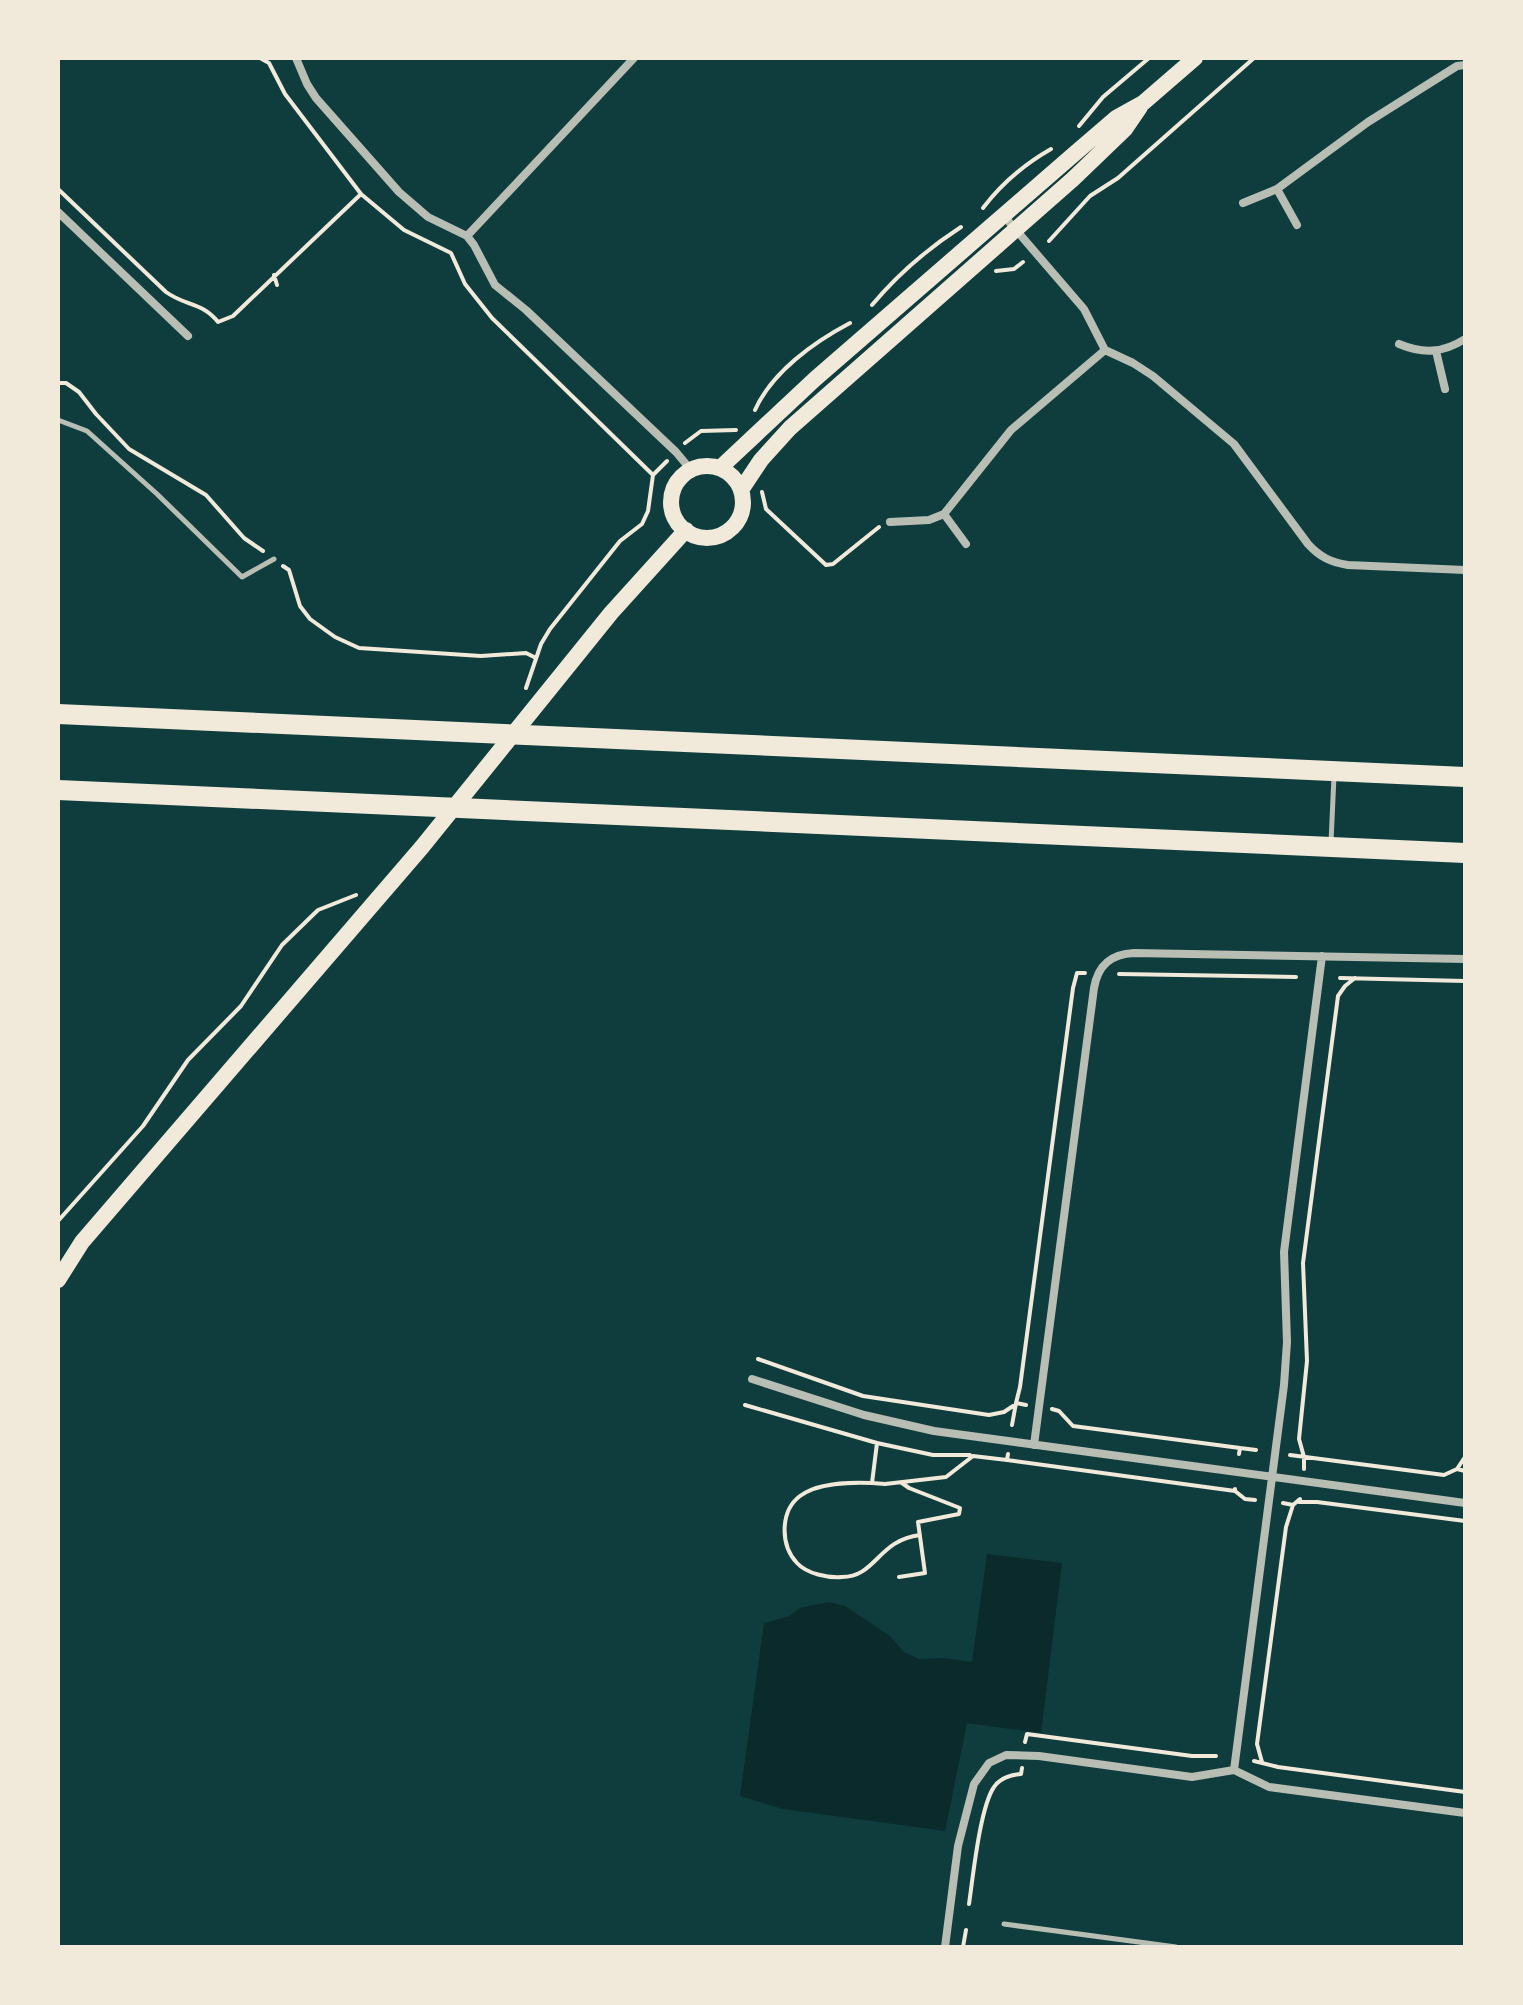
<svg xmlns="http://www.w3.org/2000/svg" width="1523" height="2005" viewBox="0 0 1523 2005" font-family="Montserrat,sans-serif">
<style>
.water{fill:#0a2a2b}
.lines{fill:none;stroke-linecap:round;stroke-linejoin:round}
.path{stroke:#f1e9da;stroke-width:4}
.service{stroke:#b8beb3;stroke-width:5}
.minor{stroke:#b8beb3;stroke-width:8}
.secondary{stroke:#f1e9da;stroke-width:16}
.motorway{stroke:#f1e9da;stroke-width:20}
</style>
<rect width="100%" height="100%" fill="#0f3d3e"/>
<path class="water" d="M 987,1554 L 1062,1563 L 1041,1733 L 967,1723 L 945,1831 L 783,1809 L 740,1796 L 764,1623 L 789,1616 L 800,1608 L 829,1602 L 845,1606 L 890,1636 L 904,1652 L 919,1659 L 944,1658 L 972,1662 Z"/>
<g class="lines">
<path class="path" d="M 260,58 L 269,63 L 285,94 L 361,194 L 404,230 L 451,253 L 465,284 L 492,318 L 653,475
M 1079,126 L 1103,97 L 1149,58
M 58,189 L 166,292 C 185,306 202,302 218,322 L 233,316 L 361,194
M 983,208 C 1002,183 1023,165 1051,149
M 1049,241 L 1090,196 L 1118,178 L 1254,58
M 996,271 L 1014,269 L 1023,262
M 274,275 L 277,285
M 872,305 C 898,274 927,249 961,227
M 58,383 L 66,383 L 79,392 L 96,414 L 129,449 L 206,495 L 244,538 L 263,551
M 755,410 C 772,372 814,342 850,323
M 685,443 L 701,431 L 736,430
M 762,492 L 766,509 L 826,565 L 833,564 L 879,527
M 283,566 L 289,570 L 300,606 L 310,619 L 335,637 L 359,648 L 481,656 L 526,653 L 536,658
M 526,688 L 541,644 L 550,629 L 620,541 L 642,524 L 648,511 L 653,475 L 667,461
M 1119,974 L 1296,977
M 1340,978 L 1465,981
M 58,1221 L 143,1126 L 188,1060 L 241,1006 L 282,945 L 318,910 L 356,895
M 758,1359 L 863,1396 L 989,1415 L 1004,1412 L 1013,1406
M 1016,1403 L 1020,1387 L 1073,988 L 1077,973 L 1085,973
M 745,1405 L 877,1443 L 872,1483 L 885,1484 L 946,1477 L 973,1456 L 1007,1460 L 1008,1454
M 1052,1409 L 1059,1411 L 1073,1426 L 1240,1448
M 1012,1425 L 1016,1403 L 1026,1405
M 877,1443 L 933,1455 L 970,1455
M 1239,1454 L 1240,1448 L 1256,1450
M 1290,1455 L 1444,1475 L 1457,1469 L 1465,1471
M 1007,1460 L 1235,1491
M 1304,1469 L 1304,1457 L 1299,1439 L 1307,1361 L 1303,1263 L 1338,996 L 1345,986 L 1355,978
M 1457,1469 L 1465,1457
M 872,1483 C 851,1482 817,1483 800,1496 C 780,1511 780,1545 797,1563 C 807,1574 828,1578 842,1577 C 876,1577 878,1540 920,1535
M 1235,1489 L 1235,1491 L 1245,1499 L 1255,1500
M 1299,1502 L 1317,1502 L 1465,1521
M 1283,1503 L 1293,1505 L 1300,1499
M 899,1577 L 925,1573 L 918,1522 L 959,1514 L 960,1508 L 909,1488 L 902,1483
M 1025,1742 L 1027,1734 L 1192,1756 L 1216,1756
M 1254,1761 L 1278,1767 L 1465,1792
M 1262,1762 L 1257,1744 L 1286,1527 L 1293,1505
M 969,1904 C 973,1877 980,1807 994,1787 C 1000,1778 1010,1775 1021,1774 L 1022,1768
M 963,1947 L 966,1930"/>
<path class="service" d="M 58,420 L 87,431 L 157,494 L 242,577 L 274,559
M 1331,842 L 1334,776
M 1004,1924 L 1176,1947"/>
<path class="minor" d="M 296,58 L 307,84 L 316,98 L 399,192 L 428,217 L 467,236 L 474,245 L 495,285 L 526,310 L 676,452 L 691,470
M 1277,189 L 1297,225
M 1243,203 L 1277,189 L 1368,122 L 1457,66 L 1465,65
M 58,212 L 188,336
M 1004,216 L 1084,309 L 1105,350 L 1133,363 L 1153,376 L 1234,444 L 1308,544 C 1320,557 1330,562 1348,565 L 1465,570
M 467,236 L 634,58
M 1399,344 C 1423,354 1443,353 1465,339
M 1436,351 L 1445,389
M 944,514 L 966,544
M 890,522 L 929,520 L 944,514 L 1011,430 L 1105,350
M 752,1379 L 864,1415 L 934,1431 L 1465,1503
M 1034,1445 L 1094,988 C 1098,965 1111,954 1134,953 L 1465,959
M 1234,1770 L 1284,1385 L 1287,1342 L 1284,1252 L 1322,956
M 945,1947 L 958,1846 L 974,1784 L 989,1763 L 1006,1755 L 1039,1756 L 1192,1777 L 1234,1770 L 1269,1787 L 1465,1813"/>
<path class="secondary" d="M671 502a36 36 0 1 1 72 0a36 36 0 1 1-72 0Z
M 720,468 L 815,379 L 1073,155 L 1116,118 L 1143,103 L 1195,58
M 741,490 L 761,460 L 790,428 L 1073,179 L 1125,129 L 1140,107
M 58,1280 L 82,1242 L 422,847 L 611,613 L 686,530"/>
<path class="motorway" d="M 58,714 L 1465,777
M 58,790 L 1465,853"/>
</g>
<rect width="1523" height="2005" fill="none" stroke="#f1e9da" stroke-width="120"/>
</svg>
